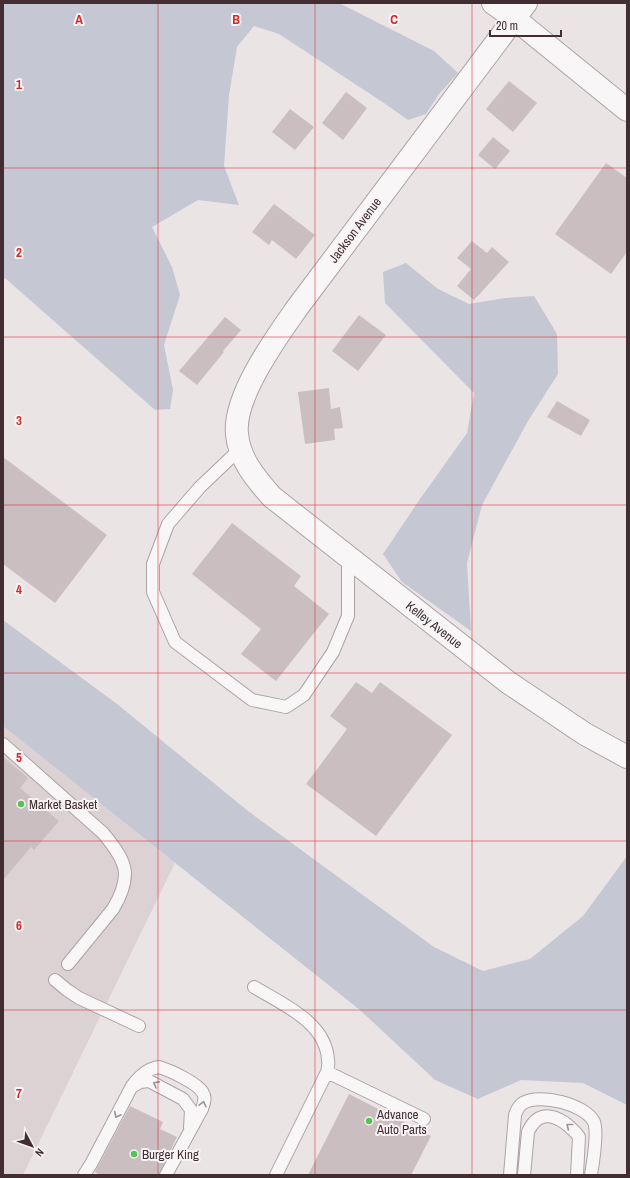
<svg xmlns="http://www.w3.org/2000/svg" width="630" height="1178" viewBox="0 0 630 1178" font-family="'Archivo Narrow',sans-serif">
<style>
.built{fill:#dcd2d4}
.green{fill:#c5c7d3}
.building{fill:#cabec1}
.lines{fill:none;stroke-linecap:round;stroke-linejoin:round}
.service-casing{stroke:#ada2a5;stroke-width:14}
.minor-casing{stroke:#ada2a5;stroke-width:24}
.service{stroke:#f9f6f7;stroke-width:12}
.minor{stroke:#f9f6f7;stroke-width:22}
.oneway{stroke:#9d9294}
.grid{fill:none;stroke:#d62828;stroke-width:1;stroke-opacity:0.55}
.poi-dot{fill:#58c355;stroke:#f8f3f4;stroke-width:1.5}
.labels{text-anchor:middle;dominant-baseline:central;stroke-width:4;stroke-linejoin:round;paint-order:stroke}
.street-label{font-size:13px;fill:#412d32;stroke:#f8f3f4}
.poi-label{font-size:13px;fill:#412d32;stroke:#f8f3f4;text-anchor:start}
.grid-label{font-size:13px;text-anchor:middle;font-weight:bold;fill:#d62828;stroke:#f8f3f4;stroke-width:4;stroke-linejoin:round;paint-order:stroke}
</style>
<rect width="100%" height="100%" fill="#eae4e5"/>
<path class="built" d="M 3,726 L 175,863 L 23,1175 L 3,1175 Z"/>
<path class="green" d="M 5,3 L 339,3 L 434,51 L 458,73 L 439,94 L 426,114 L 408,120 L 384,103 L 279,34 L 254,26 L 237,47 L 229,95 L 224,166 L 239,205 L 198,200 L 152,227 L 172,267 L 180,295 L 164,345 L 173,390 L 170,409 L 155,410 L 5,278 L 3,278 L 3,7 Z
M 406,263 L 438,289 L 469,304 L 505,298 L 534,296 L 557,334 L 558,374 L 528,421 L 482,505 L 467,563 L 471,631 L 402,582 L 383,554 L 420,499 L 467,433 L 474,393 L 385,303 L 383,272 Z
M 3,620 L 117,704 L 248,811 L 434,947 L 483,971 L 530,959 L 583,916 L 627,856 L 627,1105 L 583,1083 L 521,1080 L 478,1099 L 435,1080 L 360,1010 L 3,726 Z"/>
<path class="building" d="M 509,81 L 537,103 L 513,132 L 486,109 Z
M 346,92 L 367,108 L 343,140 L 322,123 Z
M 290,109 L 314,127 L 295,150 L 272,132 Z
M 493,137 L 510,151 L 495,169 L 478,155 Z
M 606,163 L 627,178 L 627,252 L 611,274 L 555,234 Z
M 274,204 L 315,235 L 296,259 L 272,240 L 269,245 L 252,232 Z
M 472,241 L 487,253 L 492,247 L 509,262 L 474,300 L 457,286 L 471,269 L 457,258 Z
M 359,315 L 386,335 L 358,371 L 332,351 Z
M 225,317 L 241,330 L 223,351 L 224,352 L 197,385 L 179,371 Z
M 329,388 L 331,409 L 340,407 L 343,428 L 334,429 L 335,440 L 305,444 L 298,392 Z
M 557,401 L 590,420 L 581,436 L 547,417 Z
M 3,457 L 107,535 L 55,603 L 3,564 Z
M 232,523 L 301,576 L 294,586 L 329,614 L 276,681 L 241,654 L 261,629 L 192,574 Z
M 356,682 L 372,693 L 380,682 L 452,735 L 376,836 L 306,784 L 347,729 L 330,716 Z
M 3,757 L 28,778 L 20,788 L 59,821 L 34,850 L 31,847 L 3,880 Z
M 349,1094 L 431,1136 L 411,1175 L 308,1175 Z
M 130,1106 L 163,1122 L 160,1129 L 177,1137 L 159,1175 L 100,1175 L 95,1172 Z"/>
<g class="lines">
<g class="service-casing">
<path id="service" d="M 240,449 L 200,487 L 168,524 L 153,564 L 153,592 L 175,642 L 252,700 L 286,707 L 304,695 L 333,652 L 348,616 L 348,556
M 3,744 L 103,833 C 127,862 133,875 113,909 L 68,964
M 55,980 L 67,990 L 79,998 L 139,1026
M 254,987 C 282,1004 326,1022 328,1060 C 329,1064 328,1068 327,1072 L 276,1175
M 327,1072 L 424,1119
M 135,1085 L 140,1082 L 149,1081 L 183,1099 L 191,1110 L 190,1128
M 84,1175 L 91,1164 L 132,1086 C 138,1078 148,1068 159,1067 C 169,1070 198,1083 203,1093 C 206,1098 204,1103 202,1109 L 166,1175
M 510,1175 L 515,1115 C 517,1110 518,1106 523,1103 C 540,1093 585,1104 594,1122 C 598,1132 593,1163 591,1175
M 524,1175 L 528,1132 C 536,1114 549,1112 565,1123 C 570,1127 575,1131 579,1137 L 577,1175"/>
</g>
<g class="minor-casing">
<g id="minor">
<path d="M 493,3 L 515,19 L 627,110"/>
<path id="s1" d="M 526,3 L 297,308 C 276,338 233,397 237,434 C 239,459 256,479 272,497 L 509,683 L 585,734 L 627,757"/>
</g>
</g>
<use href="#service" class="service"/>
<use href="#minor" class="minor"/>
</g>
<defs><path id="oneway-chevron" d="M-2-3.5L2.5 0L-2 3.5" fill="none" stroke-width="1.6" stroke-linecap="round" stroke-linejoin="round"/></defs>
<g class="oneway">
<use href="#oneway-chevron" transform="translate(156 1084) rotate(-152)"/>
<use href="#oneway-chevron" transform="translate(203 1104) rotate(-77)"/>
<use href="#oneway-chevron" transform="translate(117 1115) rotate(117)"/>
<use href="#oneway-chevron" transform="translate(569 1126) rotate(-142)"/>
</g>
<path class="grid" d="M 158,3 L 158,1175M 315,3 L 315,1175M 472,3 L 472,1175M 3,168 L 627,168M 3,337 L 627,337M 3,505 L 627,505M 3,673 L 627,673M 3,841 L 627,841M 3,1010 L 627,1010"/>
<g class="poi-dot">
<circle cx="21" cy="804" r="4"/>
<circle cx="369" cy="1121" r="4"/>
<circle cx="134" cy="1154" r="4"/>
</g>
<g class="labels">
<g class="street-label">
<text transform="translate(355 230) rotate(-53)">Jackson Avenue</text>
<text stroke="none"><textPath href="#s1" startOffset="803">Kelley Avenue</textPath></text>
</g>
<g class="poi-label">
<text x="29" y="804">Market Basket</text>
<text x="377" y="1114">Advance<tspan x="377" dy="15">Auto Parts</tspan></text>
<text x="142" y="1154">Burger King</text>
</g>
</g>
<g class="grid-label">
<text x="79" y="24">A</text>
<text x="236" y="24">B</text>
<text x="394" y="24">C</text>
<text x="19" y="89">1</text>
<text x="19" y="257">2</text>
<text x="19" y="425">3</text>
<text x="19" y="594">4</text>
<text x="19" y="762">5</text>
<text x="19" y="930">6</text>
<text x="19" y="1098">7</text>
</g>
<rect width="630" height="1178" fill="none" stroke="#412d32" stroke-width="8"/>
<g transform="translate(32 1146) rotate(131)" stroke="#f8f3f4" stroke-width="3" paint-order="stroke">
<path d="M0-3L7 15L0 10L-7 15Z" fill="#412d32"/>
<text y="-6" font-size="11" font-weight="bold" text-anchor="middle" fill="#412d32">N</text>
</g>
<path d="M490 30v6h71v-6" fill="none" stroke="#412d32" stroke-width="2"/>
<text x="496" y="30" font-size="12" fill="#412d32" stroke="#f8f3f4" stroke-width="3" paint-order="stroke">20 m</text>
</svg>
